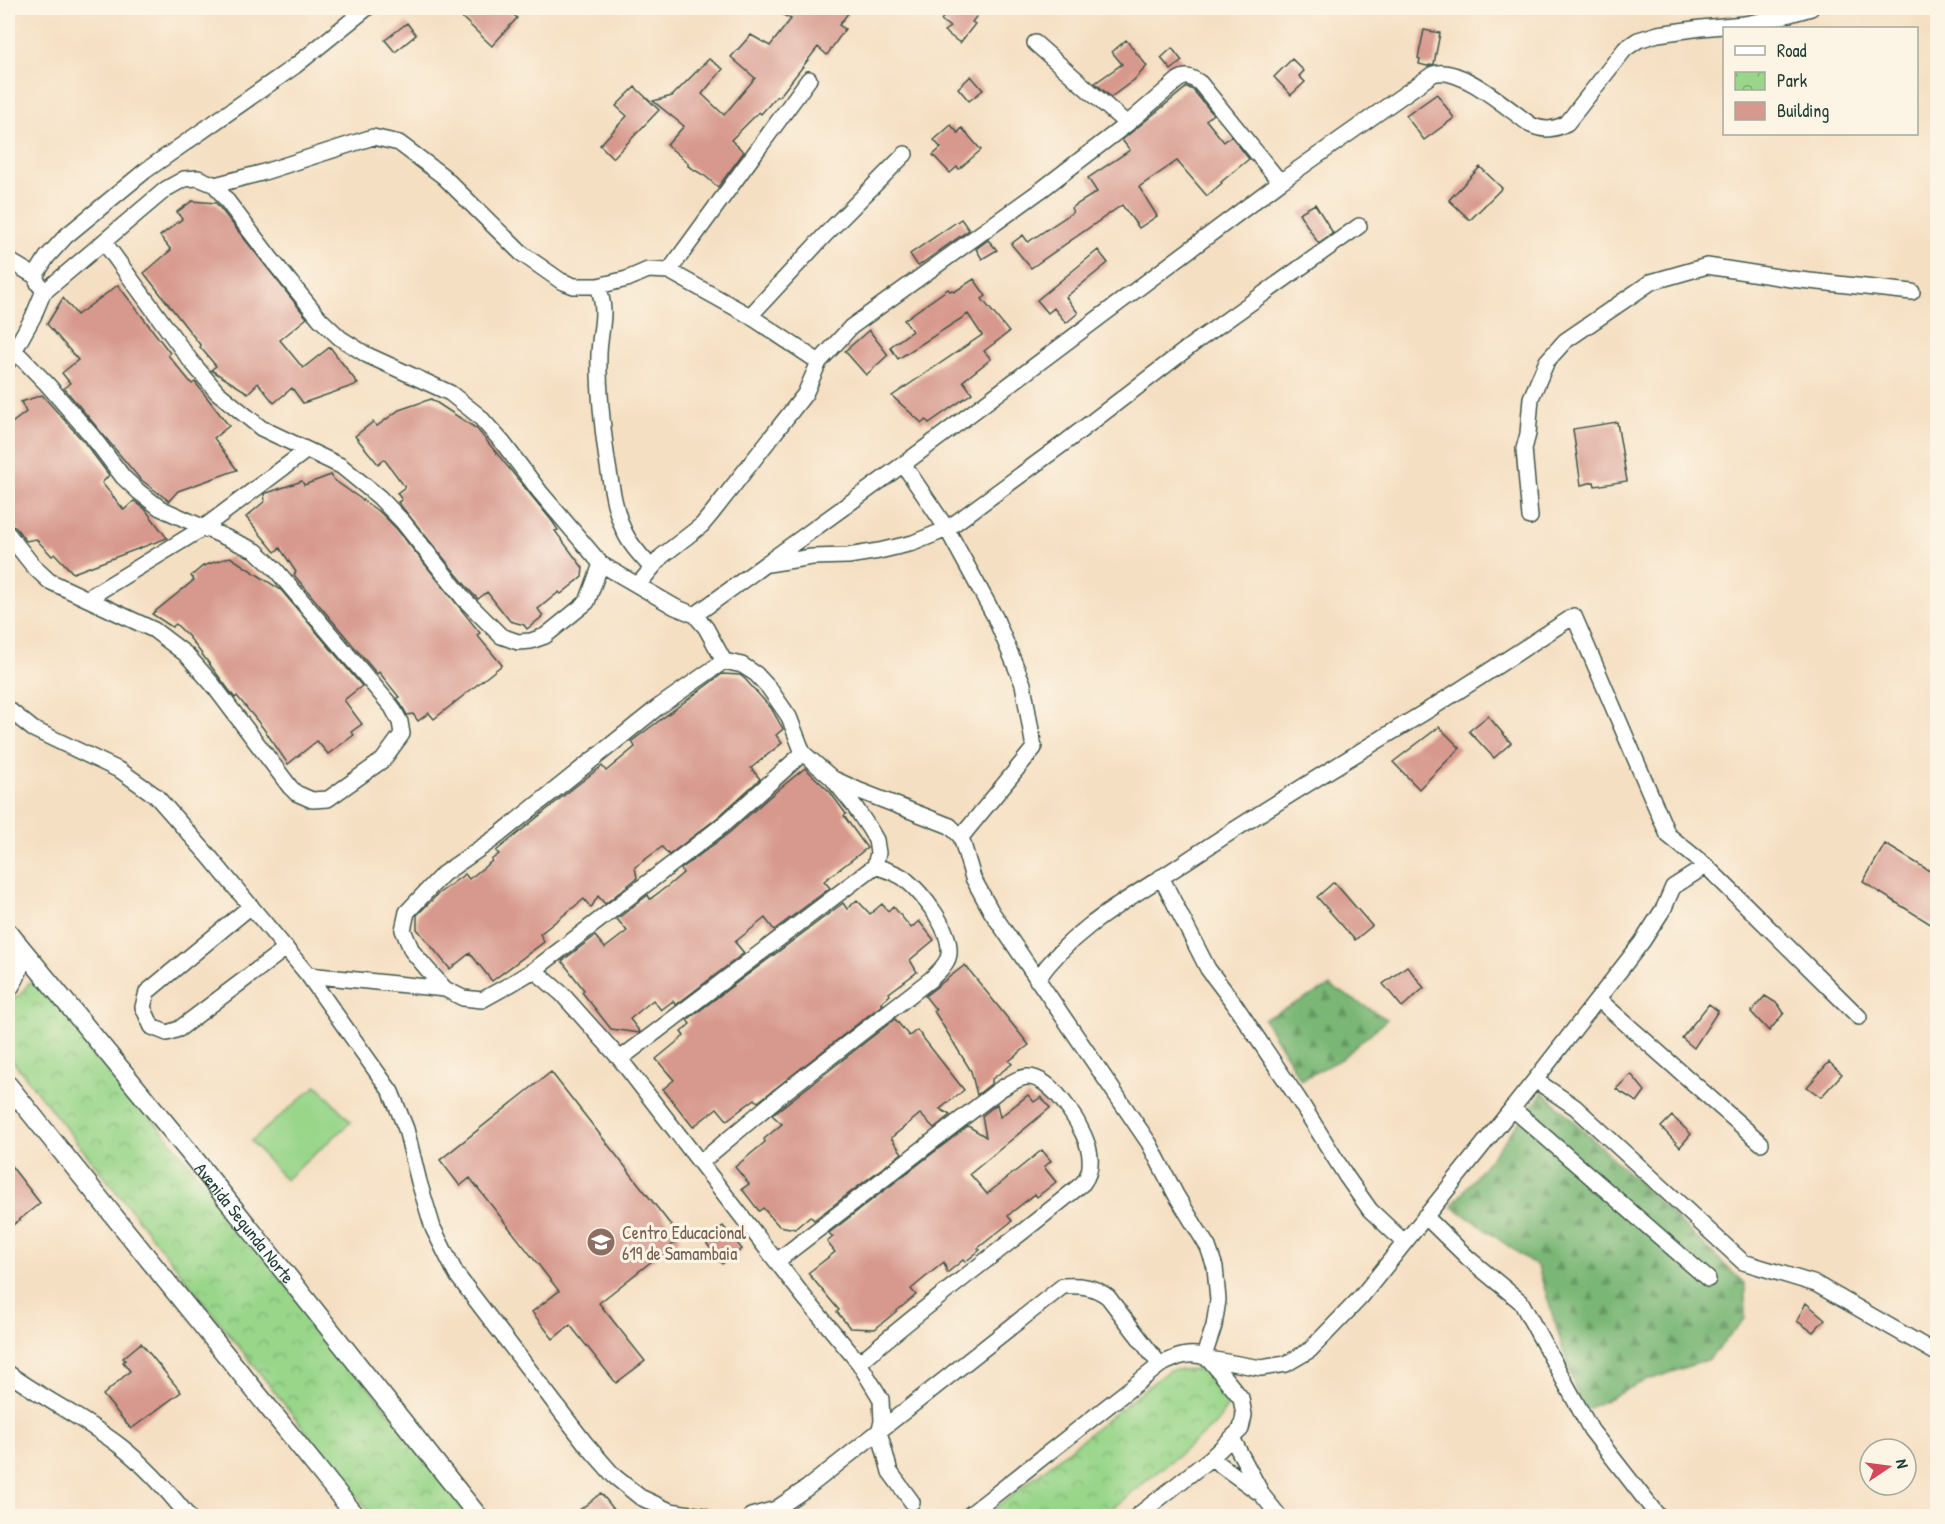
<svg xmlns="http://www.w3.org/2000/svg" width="1945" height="1524" viewBox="0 0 1945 1524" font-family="'Patrick Hand',sans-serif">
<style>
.green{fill:#99d68a;stroke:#5c8a5f;stroke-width:1.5}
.forest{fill:url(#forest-firs);stroke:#4c7a55;stroke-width:1.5}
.park{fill:url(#park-crowns);stroke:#5c8a5f;stroke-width:1.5}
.building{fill:#d7988d}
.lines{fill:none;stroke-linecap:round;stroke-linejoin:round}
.minor-casing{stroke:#3f5549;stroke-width:18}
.tertiary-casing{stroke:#3f5549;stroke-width:21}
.minor{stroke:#fff;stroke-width:15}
.tertiary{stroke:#fff;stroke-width:18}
.labels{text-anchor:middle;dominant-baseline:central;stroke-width:6;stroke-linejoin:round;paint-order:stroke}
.street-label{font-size:18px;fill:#1f3d34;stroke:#fcf5e5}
.education-label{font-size:18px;fill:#785e54;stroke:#fcf5e5;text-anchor:start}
</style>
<defs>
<pattern id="forest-firs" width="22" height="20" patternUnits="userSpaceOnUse" patternTransform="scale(1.5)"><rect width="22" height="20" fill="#7ab776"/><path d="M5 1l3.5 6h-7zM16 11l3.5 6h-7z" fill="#639662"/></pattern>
<pattern id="park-crowns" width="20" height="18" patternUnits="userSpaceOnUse" patternTransform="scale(1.5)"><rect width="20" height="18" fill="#99d68a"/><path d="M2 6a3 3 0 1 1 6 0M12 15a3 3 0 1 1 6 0" fill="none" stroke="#7caf72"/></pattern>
</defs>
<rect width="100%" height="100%" fill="#fcf5e5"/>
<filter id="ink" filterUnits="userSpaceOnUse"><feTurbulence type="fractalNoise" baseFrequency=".0167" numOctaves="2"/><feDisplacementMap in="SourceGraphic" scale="12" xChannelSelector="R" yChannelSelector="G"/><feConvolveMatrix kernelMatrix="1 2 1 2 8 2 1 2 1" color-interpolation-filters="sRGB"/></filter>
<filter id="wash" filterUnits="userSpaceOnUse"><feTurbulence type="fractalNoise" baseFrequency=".008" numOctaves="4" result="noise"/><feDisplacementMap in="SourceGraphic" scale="24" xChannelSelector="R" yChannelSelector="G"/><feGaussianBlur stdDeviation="1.35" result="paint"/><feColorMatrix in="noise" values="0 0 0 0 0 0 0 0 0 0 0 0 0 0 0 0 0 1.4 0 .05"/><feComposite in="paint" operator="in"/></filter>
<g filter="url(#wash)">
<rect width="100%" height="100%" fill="#f5dfc2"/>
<path class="green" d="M 317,1085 L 351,1122 L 285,1180 L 251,1141 Z"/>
<path class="forest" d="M 1330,986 L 1387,1019 L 1341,1059 L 1301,1080 L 1264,1019 Z
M 1543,1092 L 1745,1284 L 1745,1319 L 1709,1359 L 1640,1383 L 1582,1412 L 1538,1267 L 1452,1206 Z"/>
<path class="park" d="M 36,974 L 473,1516 L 373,1516 L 8,1055 L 8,1001 L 20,995 Z
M 1207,1369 L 1230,1402 L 1216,1424 L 1103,1516 L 986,1516 L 1169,1370 Z"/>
<g id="blocks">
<path class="building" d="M 452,8 L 506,8 L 517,18 L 492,46 Z
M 771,8 L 852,8 L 839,25 L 845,29 L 827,55 L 818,47 L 779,97 L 777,96 L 761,114 L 759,112 L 731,140 L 744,152 L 718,187 L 705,176 L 688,166 L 688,163 L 667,145 L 684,126 L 653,101 L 672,96 L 709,59 L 723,69 L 702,94 L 724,115 L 755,78 L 731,57 L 751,35 L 770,46 L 791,19 Z
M 950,8 L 983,8 L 972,22 L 975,24 L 960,43 L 944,31 L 950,27 L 941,20 Z
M 407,23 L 416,35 L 395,52 L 385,40 Z
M 1424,30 L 1440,33 L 1434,64 L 1427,66 L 1419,64 L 1420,59 L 1418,58 Z
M 1126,40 L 1147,66 L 1134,80 L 1111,97 L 1095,83 L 1122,64 L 1112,52 Z
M 1172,48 L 1182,61 L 1171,70 L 1161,58 Z
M 1292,59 L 1304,71 L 1299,76 L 1305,82 L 1291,95 L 1274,77 Z
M 971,76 L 983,90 L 969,101 L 958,88 Z
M 635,87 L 659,110 L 613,158 L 600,145 L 627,116 L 616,106 Z
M 1187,87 L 1193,90 L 1213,114 L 1206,120 L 1224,142 L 1231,136 L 1249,159 L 1221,182 L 1222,183 L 1207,196 L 1177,161 L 1139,187 L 1157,216 L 1139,228 L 1122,205 L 1031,268 L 1011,244 L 1023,235 L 1028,242 L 1073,212 L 1071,208 L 1097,192 L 1088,178 L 1130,150 L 1122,140 Z
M 1437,94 L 1454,118 L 1424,140 L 1406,116 Z
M 951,125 L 958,133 L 962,128 L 981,150 L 959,169 L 957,167 L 950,173 L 933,155 L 941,148 L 934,140 Z
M 1480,167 L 1502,188 L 1470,220 L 1449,200 Z
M 192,201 L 216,203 L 307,318 L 280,340 L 303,368 L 330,347 L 358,384 L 303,403 L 292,388 L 274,403 L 258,383 L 248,393 L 211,370 L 216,366 L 200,347 L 201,346 L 144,273 L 171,250 L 160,236 L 182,219 L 177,212 Z
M 1315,204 L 1333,233 L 1318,243 L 1299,213 Z
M 961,219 L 969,230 L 918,266 L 910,254 Z
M 988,240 L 997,250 L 982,259 L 976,249 Z
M 1098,250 L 1108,263 L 1066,297 L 1078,313 L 1066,323 L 1054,308 L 1048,313 L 1037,300 Z
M 974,279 L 986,296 L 982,299 L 1009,332 L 984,351 L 991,359 L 963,381 L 972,393 L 929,423 L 926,420 L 922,423 L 892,396 L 982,335 L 968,314 L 898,359 L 890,347 L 912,331 L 904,320 L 948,289 L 950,291 L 952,290 L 954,292 Z
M 118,285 L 170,353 L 168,355 L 192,384 L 195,382 L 229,426 L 214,438 L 237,470 L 178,491 L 169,501 L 140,479 L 64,388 L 70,383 L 62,373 L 78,360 L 47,324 L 63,298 L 77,315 Z
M 869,330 L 888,355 L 866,375 L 845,351 Z
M 42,395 L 84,442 L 109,475 L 102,483 L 124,510 L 134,501 L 145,509 L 167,538 L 73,573 L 55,554 L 52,556 L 36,539 L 26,541 L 16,528 L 8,522 L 8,426 L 26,412 L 21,402 Z
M 431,399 L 477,429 L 552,521 L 558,530 L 555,531 L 583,568 L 582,577 L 561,594 L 559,592 L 538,609 L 543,616 L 527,629 L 524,625 L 510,621 L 487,592 L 478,599 L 471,592 L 398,502 L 402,500 L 397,493 L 405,487 L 384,459 L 378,464 L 355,436 L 373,422 L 377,426 L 399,410 Z
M 1617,422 L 1627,481 L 1595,486 L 1594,482 L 1581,485 L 1573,429 Z
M 331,475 L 334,480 L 381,513 L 396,528 L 480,633 L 477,635 L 502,665 L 434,719 L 429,713 L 418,721 L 413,714 L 407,715 L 397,698 L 399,697 L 379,672 L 377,674 L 294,575 L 296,572 L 280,548 L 275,552 L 246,517 L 265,501 L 264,494 L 302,481 L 304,485 Z
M 230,557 L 281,590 L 362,686 L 344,700 L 362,724 L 351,732 L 354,735 L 328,754 L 317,741 L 288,764 L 263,728 L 237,696 L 235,698 L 189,637 L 176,624 L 172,627 L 152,614 L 194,580 L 191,576 L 203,566 Z
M 722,674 L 740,675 L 745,679 L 771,708 L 783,729 L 776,735 L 782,743 L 751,768 L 760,779 L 717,818 L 669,855 L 662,847 L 635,867 L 637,878 L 605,904 L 598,896 L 591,908 L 584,899 L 540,934 L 544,942 L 492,981 L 470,953 L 450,969 L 417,929 L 417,915 L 438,894 L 465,874 L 469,879 L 492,861 L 491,860 L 499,854 L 496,851 L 572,789 L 602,766 L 606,771 L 635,747 L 632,741 Z
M 1488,716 L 1511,743 L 1494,758 L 1469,731 Z
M 1439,727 L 1460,748 L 1419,789 L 1393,762 Z
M 805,768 L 830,792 L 846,814 L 844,816 L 867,848 L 824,881 L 830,888 L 774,930 L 765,918 L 735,942 L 744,953 L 676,1005 L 673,1001 L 661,1010 L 653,1000 L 630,1019 L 640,1032 L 639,1033 L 611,1029 L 582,992 L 584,990 L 562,961 L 595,936 L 605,948 L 627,931 L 617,919 L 648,895 L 650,899 L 669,885 L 683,873 L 681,869 L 729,833 L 768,798 Z
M 1885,844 L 1938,876 L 1938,916 L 1932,925 L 1863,882 Z
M 1334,882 L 1372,926 L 1355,940 L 1317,897 Z
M 857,900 L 870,914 L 882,904 L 888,911 L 893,906 L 911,928 L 919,921 L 934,940 L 910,960 L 917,972 L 889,993 L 890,995 L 881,1003 L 883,1004 L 758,1102 L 755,1099 L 727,1120 L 717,1108 L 693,1127 L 663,1089 L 674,1080 L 656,1059 L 684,1036 L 681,1032 L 690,1024 L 687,1020 L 843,903 L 847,909 Z
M 965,965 L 1029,1045 L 1009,1061 L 1012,1064 L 992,1079 L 992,1083 L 977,1095 L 971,1071 L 934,1011 L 936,1010 L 925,996 Z
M 1407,966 L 1424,988 L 1402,1007 L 1383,984 Z
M 1765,996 L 1778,1004 L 1784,1013 L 1769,1031 L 1751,1012 Z
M 1709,1004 L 1718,1011 L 1694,1048 L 1682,1038 Z
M 895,1019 L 909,1036 L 917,1030 L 964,1090 L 940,1109 L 950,1115 L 934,1128 L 920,1114 L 891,1138 L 902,1153 L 814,1220 L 810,1216 L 795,1229 L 779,1226 L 763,1208 L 759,1211 L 742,1189 L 749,1184 L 735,1167 L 765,1142 L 764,1139 L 782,1124 L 772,1115 Z
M 1829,1062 L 1842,1074 L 1821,1097 L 1807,1087 Z
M 551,1072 L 681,1238 L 599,1303 L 645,1361 L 616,1383 L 570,1325 L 553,1339 L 532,1312 L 559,1291 L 470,1178 L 460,1186 L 440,1160 Z
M 1631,1074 L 1645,1091 L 1637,1102 L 1616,1089 Z
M 1028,1095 L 1034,1102 L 1041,1097 L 1050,1108 L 970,1174 L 987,1194 L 1042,1150 L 1051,1161 L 1044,1167 L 1056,1182 L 1037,1197 L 1035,1194 L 1012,1212 L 1008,1216 L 1012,1221 L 978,1248 L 980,1250 L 965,1262 L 963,1260 L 947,1273 L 944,1262 L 911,1289 L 916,1295 L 875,1329 L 850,1328 L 837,1312 L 839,1310 L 808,1273 L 835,1252 L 827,1242 L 833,1237 L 829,1233 L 968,1126 L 986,1137 L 982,1116 L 997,1104 L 1000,1117 Z
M 1672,1116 L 1691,1134 L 1680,1147 L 1661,1127 Z
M 8,1162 L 40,1203 L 8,1229 Z
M 723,1226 L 742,1249 L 722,1264 L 704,1240 Z
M 1806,1303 L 1825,1319 L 1813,1332 L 1797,1321 Z
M 141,1343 L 181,1392 L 131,1429 L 103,1395 L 130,1371 L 123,1362 L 125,1360 L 123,1358 Z
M 601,1493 L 619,1516 L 572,1516 Z"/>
</g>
</g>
<g filter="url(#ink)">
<use href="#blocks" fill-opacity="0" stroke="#3f5549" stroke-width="1.5"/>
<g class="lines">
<g class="minor-casing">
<path id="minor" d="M 1035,43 L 1127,124
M 215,185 L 261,173 L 373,137 L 399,143 L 443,176 L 521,253 L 561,281 L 574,286 L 598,286 C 608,314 600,327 599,354 C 598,390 602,424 607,460 C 611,483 614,509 624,531 C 630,545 642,557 652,568
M 104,242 L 190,360 L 217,392 L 261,428 L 341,466 L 379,497 L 403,522 L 464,599 L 501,636 L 518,642 L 531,641 L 545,636 L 587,602 L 601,564
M 8,260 L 35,276 L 39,285
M 669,271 L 809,79
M 35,276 L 47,257 L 66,236 L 145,171 L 295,66 L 367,8
M 598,286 L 627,279 L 648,270 L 669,271 L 750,316 L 819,362
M 750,316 L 824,236 L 905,154
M 8,362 L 33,317 L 43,293 L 166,189 L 184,179 L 198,178 L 215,185 L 272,260 L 320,319 L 340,338 L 367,355 L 450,393 L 479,416 L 503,443 L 540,492 L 601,564 L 675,607 L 695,615 L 706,628 L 724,661
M 903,464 L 947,529 L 995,617 L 1023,684 L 1034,748 L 961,837
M 1530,517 L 1524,449 L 1528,434 L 1531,398 L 1547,361 L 1565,341 L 1651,282 L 1707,266 L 1791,279 L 1912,292
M 8,534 L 34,567 L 49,581 L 154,630 L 187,655 L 213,685 L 290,787 L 296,793 L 312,800 L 328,799 L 383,760 L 402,734 L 400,722 L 392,707 L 276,570 L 256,551 L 160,508 L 139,492 L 123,477 L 92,436 L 47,384 L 15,351
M 768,564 L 812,557 L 848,556 L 879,551 L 913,543 L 947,529 L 1067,441 L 1197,341 L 1359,226
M 638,585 L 662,556 L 702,525 L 712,513 L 805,394 L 819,362 L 851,327 L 1041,190 L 1127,124 L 1178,80 C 1187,74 1192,78 1200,83 L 1280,182
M 88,598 L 203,528 L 307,450
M 695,615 L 909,460 L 1280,182 L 1433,74 C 1460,65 1508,109 1531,125 C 1544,131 1554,130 1567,123 L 1625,49 L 1638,40 L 1658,34 L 1701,28 L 1744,24 L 1776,18 L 1811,8
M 8,709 L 33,729 L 121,771 L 156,796 L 208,855 L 308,975 L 391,1092 L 406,1129 L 419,1182 L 433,1228 L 456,1274 L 585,1443 L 614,1476 L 640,1497 L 670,1511 L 704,1516
M 803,753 L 723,825 L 534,970 L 509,985 L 482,1000 L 463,998 L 445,989 L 428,970 L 412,951 L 403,930 L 407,912 L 443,874 L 495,838 L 657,708 L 724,661 L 742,665 L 756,674 L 769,688 L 789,717 L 803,753 L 832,778 L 853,804 L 869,828 L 876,840 L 878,853 L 875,866
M 836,780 L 860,791 L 950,826 L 961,837 L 973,878 L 991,911 L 1149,1143 L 1176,1195 L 1208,1247 L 1215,1267 L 1218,1300 L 1214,1326 L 1204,1356
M 1161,877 L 1208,969 L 1233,1002 L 1299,1100 L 1346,1176 L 1370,1210 L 1404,1242
M 251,906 L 147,992 L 143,1007 L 152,1027 L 167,1033 L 179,1029 L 286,948
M 534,970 L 562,994 L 620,1059 L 804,1297 L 859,1363 L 881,1399 L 882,1422 L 879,1431 L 890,1472 L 912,1502
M 308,975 L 445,989
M 1037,980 C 1072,928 1131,898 1182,864 C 1261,811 1343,762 1425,712 C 1475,681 1524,648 1574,616 L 1668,835 L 1706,866 L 1859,1017
M 1598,999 L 1761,1143
M 620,1059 L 875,866 C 886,870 896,872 905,879 C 923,894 951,929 949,953 C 949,963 937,973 931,979 L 781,1095 L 701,1162
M 1535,1080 L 1575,1107 L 1743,1262 L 1816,1284 L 1938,1354
M 1512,1108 L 1708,1279
M 1425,1216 L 1468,1258 L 1521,1302 L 1591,1430 L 1658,1516
M 777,1261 L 999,1090 C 1008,1085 1018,1077 1028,1077 C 1054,1077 1089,1134 1090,1157 C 1091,1168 1089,1175 1083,1183 C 1009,1245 931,1300 859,1363
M 1209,1359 L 1261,1368 L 1286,1364 L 1310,1350 L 1361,1297 L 1535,1080 L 1642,942 L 1664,908 L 1673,887 L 1706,866
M 8,1373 C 44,1399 85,1419 120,1446 C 146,1466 168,1491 188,1516
M 1232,1438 L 1263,1496 L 1279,1516
M 1211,1458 L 1258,1492
M 751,1516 L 776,1509 L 807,1488 L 1063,1286 C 1080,1285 1094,1286 1108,1297 L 1160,1365
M 968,1516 L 1160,1365 C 1176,1357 1191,1350 1209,1359 L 1241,1398 L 1244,1415 L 1241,1429 L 1211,1458 L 1137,1516"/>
</g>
<g class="tertiary-casing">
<g id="tertiary">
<path id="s1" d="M 8,932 L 189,1152 L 478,1516"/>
<path d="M 8,989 C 17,977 20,966 22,951"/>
<path d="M 8,1085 L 356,1516"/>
</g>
</g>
<use href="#minor" class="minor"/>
<use href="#tertiary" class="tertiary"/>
</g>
</g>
<defs>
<g id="school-disc" transform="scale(1.5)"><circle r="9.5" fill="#8d6e63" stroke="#fcf5e5"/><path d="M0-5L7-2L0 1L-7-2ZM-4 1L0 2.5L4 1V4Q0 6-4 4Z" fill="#fff"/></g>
</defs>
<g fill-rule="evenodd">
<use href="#school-disc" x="601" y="1242"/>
</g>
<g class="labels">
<g class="street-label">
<text stroke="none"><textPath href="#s1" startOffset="375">Avenida Segunda Norte</textPath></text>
</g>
<g class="education-label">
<text x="622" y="1232">Centro Educacional<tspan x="622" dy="21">619 de Samambaia</tspan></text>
</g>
</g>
<rect width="1945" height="1524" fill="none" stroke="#fcf5e5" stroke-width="30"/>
<rect x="1723" y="27" width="195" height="108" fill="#fcf5e5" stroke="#a4ab9e" stroke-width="1.5"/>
<rect x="1735" y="46" width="30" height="9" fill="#ffffff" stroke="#a4ab9e" stroke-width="1.5"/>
<text x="1777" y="57" font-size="18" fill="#1f3d34">Road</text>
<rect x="1735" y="72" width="30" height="18" fill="url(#park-crowns)" stroke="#a4ab9e" stroke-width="1.5"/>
<text x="1777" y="87" font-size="18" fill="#1f3d34">Park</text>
<rect x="1735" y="102" width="30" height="18" fill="#d7988d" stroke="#a4ab9e" stroke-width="1.5"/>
<text x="1777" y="117" font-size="18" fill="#1f3d34">Building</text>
<g transform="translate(1888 1467) rotate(77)"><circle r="28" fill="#fcf5e5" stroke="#a4ab9e" stroke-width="1.5"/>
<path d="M0-4.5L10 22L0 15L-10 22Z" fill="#d1495b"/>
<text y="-9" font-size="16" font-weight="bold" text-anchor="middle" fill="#1f3d34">N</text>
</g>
</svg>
